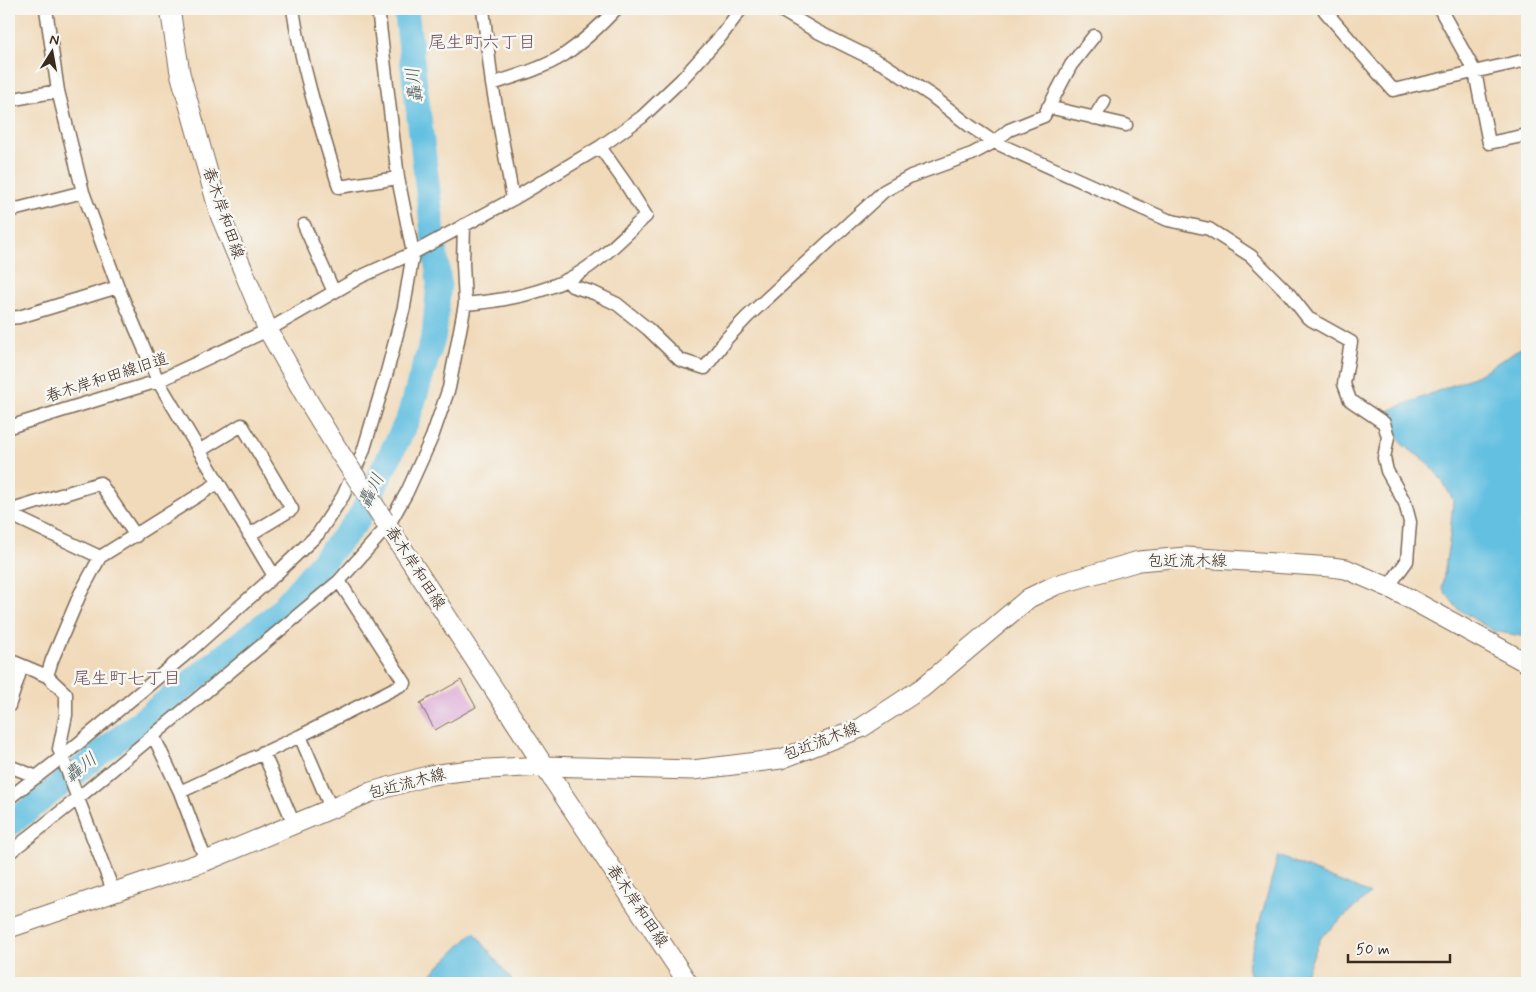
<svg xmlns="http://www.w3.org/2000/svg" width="1536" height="992" viewBox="0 0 1536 992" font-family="Mynerve,'Klee One',sans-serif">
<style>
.water{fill:#63c0e1;stroke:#4f7580}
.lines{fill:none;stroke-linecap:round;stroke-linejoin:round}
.river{stroke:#63c0e1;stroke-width:25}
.building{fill:#d79ad1}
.street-casing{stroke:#7b6855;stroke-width:15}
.secondary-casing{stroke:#7b6855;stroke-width:21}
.street{stroke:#fff;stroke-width:12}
.secondary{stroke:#fff;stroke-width:19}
.secondary-bridge-casing{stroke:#7b6855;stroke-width:21;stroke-linecap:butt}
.secondary-bridge{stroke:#fff;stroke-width:19}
.labels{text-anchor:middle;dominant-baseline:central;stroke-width:5;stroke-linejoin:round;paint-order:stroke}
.street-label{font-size:16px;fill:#3b2a1e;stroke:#f6f6f2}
.neighbourhood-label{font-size:18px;fill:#72515d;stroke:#f6f6f2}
.water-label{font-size:18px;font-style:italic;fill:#475758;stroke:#f6f6f2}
</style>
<rect width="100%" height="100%" fill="#f6f6f2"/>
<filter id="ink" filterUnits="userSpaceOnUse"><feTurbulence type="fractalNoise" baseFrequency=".02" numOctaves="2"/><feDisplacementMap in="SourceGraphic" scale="10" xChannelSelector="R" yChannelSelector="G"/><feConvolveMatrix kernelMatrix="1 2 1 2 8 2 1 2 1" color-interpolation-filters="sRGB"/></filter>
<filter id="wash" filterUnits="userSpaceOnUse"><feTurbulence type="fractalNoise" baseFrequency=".0096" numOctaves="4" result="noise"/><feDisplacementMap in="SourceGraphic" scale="20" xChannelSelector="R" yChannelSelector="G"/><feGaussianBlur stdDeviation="1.12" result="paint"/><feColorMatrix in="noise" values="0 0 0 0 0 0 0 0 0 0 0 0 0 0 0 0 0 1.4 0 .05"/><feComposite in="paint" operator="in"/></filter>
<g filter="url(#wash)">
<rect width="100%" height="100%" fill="#f1daba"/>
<path class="water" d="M 1527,344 L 1527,637 L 1493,631 L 1457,608 L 1442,588 L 1450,535 L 1453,500 L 1442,480 L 1427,462 L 1403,445 L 1383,413 L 1478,375 Z
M 1278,856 L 1370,894 L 1321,937 L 1302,983 L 1252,983 L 1248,965 Z
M 474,932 L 514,983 L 422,983 Z"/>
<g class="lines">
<path class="river" d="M 9,825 L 277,614 L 358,520 L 408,419 L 434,335 L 439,283 L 406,9"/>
</g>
<g id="blocks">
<path class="building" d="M 461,680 L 476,707 L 435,730 L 420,703 Z"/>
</g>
</g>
<g filter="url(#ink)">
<use href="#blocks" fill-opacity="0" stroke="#7b6855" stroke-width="1"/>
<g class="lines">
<g class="street-casing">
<path id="street" d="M 46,9 L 58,91 L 83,192 L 118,287 L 158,381 L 274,576
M 293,9 C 302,70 321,128 339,187 L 398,178
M 483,9 L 492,84 L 513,199
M 779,9 L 816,31 L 885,65 L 932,96 L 970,126 L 994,142 L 1168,220 L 1209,229 L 1251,256 L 1289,294 L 1308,318 L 1351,342 L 1344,384 L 1350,400 L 1384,423 L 1388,437 L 1384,458 L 1387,471 L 1405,503 L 1410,522 L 1407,561 L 1388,587
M 1326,9 L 1325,11 L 1393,90 L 1527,60
M 1440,9 L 1475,72 L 1489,143 L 1527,135
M 492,84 C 516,76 542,69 564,55 C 583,42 600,26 616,9
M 9,100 L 58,91
M 1048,107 L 1126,125
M 1094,118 L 1104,102
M 9,209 L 13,210 L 83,192
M 304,225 L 334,292
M 567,280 L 572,286 L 594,293 L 617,304 L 648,329 L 680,360 L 705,368 L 727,338 L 747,317 L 884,191 L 911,176 L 972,154 L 994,142 L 1009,130 L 1044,116 L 1071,65 L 1094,36
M 465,304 C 502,301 543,294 576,275 C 602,260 624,236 646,216 L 626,184 L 600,147
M 9,318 L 19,317 L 118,287
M 9,427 L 158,381 L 268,330 L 360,277 L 413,253 L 513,199 L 600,147 L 642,117 L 681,80 L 721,36 L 741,9
M 199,451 L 242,425 L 292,509 L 249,535
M 9,511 L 100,483 L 136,536
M 9,514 L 100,557
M 9,660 L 47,676 L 66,694 L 66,715 L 59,749 L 114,893
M 47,676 L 52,660 L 80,594 L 100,557 L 218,483
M 9,706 L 22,666
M 153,735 L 180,792 L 206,861
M 300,736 L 331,808
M 263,752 L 294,824
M 9,766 L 37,777
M 180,792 L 300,736 L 405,683 L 339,581
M 9,798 L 62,757 L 191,650 L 274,576 L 318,534 L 343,496 L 363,452 L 387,372 L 404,307 L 413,253 L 398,178 L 378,9
M 9,853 L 77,799 L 339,581 L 388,526 L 407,492 L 432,437 L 449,388 L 465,304 L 463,263 L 464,225"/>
</g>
<g class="secondary-casing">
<path id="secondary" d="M 170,9 L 180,73 L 220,215 L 268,330 L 310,404 L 340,453
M 384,520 L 544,766 L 688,983
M 9,928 L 206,861 L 371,792 L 431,775 L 470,770 L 544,766 L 693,770 L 781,759 L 861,728 L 922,688 L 1029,598 L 1056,585 L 1139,561 L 1186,557 L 1331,567 L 1346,569 L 1388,587 L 1527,663"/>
</g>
<use href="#street" class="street"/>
<use href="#secondary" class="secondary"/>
<g class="secondary-bridge-casing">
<path id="secondary-bridge" d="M 340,453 L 384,520"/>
</g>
<use href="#secondary-bridge" class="secondary-bridge"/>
</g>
</g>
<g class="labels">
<g class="street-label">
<text transform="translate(223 213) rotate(71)">春木岸和田線</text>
<text transform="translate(107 378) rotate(-18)">春木岸和田線旧道</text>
<text x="1187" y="561">包近流木線</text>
<text transform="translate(415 568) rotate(57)">春木岸和田線</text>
<text transform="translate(821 742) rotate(-21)">包近流木線</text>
<text transform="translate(407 784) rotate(-15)">包近流木線</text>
<text transform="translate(637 906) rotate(56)">春木岸和田線</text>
</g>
<g class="neighbourhood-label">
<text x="482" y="43">尾生町六丁目</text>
<text x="127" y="679">尾生町七丁目</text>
</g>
<g class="water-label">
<text transform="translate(415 85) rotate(-97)">轟川</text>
<text transform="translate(372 491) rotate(-64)">轟川</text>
<text transform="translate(81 768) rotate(-38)">轟川</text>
</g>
</g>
<rect width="1536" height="992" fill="none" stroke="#f6f6f2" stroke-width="30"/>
<g transform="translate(52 52) rotate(11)" stroke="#f6f6f2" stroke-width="4" paint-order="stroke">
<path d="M0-4L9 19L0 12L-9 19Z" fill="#3b2a1e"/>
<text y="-8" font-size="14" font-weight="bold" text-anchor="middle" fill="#3b2a1e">N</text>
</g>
<path d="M1348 954v8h102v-8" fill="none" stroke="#3b2a1e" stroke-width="2.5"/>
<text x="1356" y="954" font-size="15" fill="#3b2a1e" stroke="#f6f6f2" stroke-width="4" paint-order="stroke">50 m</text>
</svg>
